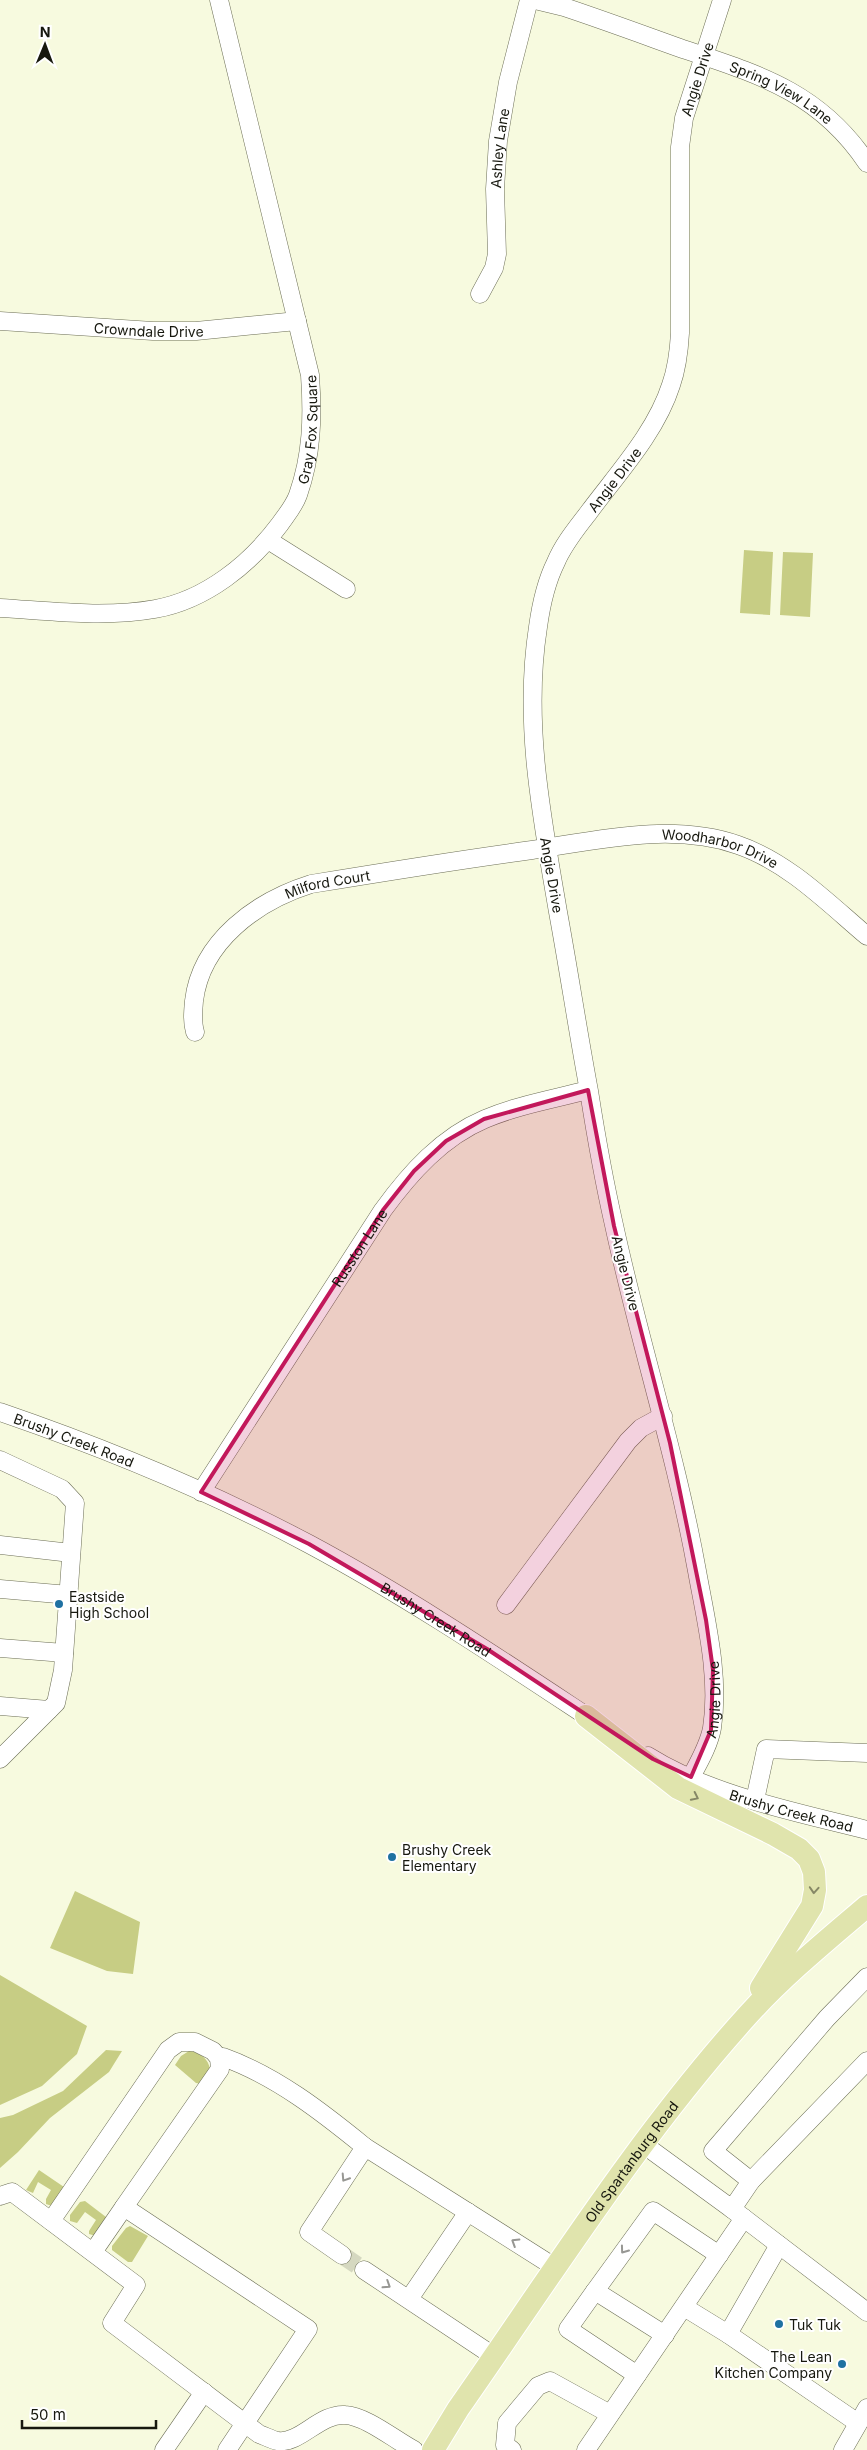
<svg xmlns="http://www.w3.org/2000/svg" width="867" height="2450" viewBox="0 0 867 2450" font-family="Inter,sans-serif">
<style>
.green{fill:#c7cd84}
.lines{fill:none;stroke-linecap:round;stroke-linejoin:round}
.minor-tunnel{stroke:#d5d8c0;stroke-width:18;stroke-dasharray:18 9;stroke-linecap:butt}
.minor-casing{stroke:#6c6e56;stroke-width:19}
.major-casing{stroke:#fff;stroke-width:24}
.minor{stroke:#fff;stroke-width:18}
.major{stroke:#e0e4ad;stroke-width:22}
.oneway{stroke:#868866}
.oneway2{stroke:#979793}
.marked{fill:#c2185b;fill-opacity:0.2;stroke:#c2185b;stroke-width:4;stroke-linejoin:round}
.poi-dot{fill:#1f71a2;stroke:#fff;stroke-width:2}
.labels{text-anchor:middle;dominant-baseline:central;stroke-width:4;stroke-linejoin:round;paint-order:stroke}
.street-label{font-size:14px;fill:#17180f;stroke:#fff}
.poi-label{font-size:14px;fill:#17180f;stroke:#fff;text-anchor:start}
</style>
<rect width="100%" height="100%" fill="#f7fadf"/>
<path class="green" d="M 744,550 L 773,552 L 770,615 L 740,613 Z
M 783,552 L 813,553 L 810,617 L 780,615 Z
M 75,1891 L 140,1922 L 133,1974 L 107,1971 L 50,1948 Z
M 0,1975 L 87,2026 L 77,2054 L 42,2086 L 0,2105 Z
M 106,2050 L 122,2051 L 109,2072 L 50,2118 L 18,2152 L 0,2168 L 0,2118 L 13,2115 L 63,2091 Z
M 189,2051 C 200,2052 209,2059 210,2070 L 202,2084 L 196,2083 L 175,2065 L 181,2056 Z
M 39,2170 L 64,2187 L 52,2206 L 46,2204 L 46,2199 L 51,2190 L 38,2182 L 33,2193 L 26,2190 Z
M 85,2201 L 106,2217 L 96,2236 L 89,2234 L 89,2231 L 96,2220 L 85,2212 L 77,2223 L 70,2221 L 70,2215 L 80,2202 Z
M 130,2226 L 148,2236 L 132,2262 L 128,2262 L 112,2250 L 112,2246 L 126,2228 Z"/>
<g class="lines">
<path class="minor-tunnel" d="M 342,2255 L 364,2270"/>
<g class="minor-casing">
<g id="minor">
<path id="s1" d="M 535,0 L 564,7 C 603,20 641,34 680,48 C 757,74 819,91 867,163"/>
<path id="s2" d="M 480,294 L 494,268 L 497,254 L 495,189 L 498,141 L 508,82 L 529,0"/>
<path id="s3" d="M 0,321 L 153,331 L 196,331 L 297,321"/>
<path d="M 268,540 L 346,589"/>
<path id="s4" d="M 0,608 C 51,611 104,618 155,609 C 206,600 250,564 280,524 C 287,514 294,506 298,495 C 312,455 313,417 310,375 L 219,0"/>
<path id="s5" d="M 195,1032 C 192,1022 193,1012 194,1001 C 201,941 257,901 311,884 C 384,872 458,860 532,850 C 598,840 673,822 738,845 C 788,862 828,903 867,936"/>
<path id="s6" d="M 0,1412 C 102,1447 213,1493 309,1544 C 408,1597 503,1661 597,1723"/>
<path d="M 0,1460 L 62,1489 L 75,1503 L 63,1670 L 56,1703 L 0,1759"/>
<path id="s7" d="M 201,1492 L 383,1210 C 410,1173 442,1137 485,1119 C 518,1105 554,1099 588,1090"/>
<path d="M 0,1545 L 71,1553"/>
<path d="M 0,1589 L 69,1595"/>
<path d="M 506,1605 L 628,1441 L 641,1428 L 663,1416"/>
<path d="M 0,1648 L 64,1653"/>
<path d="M 0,1706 L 49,1710"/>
<path id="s8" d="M 648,1756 C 710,1795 796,1812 867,1830"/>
<path id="s9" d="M 691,1777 C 699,1762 709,1745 712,1728 C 720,1677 706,1621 697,1571 C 676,1454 639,1341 614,1225 C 604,1181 596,1136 589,1091 C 578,1032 569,972 558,912 C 542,818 523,723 538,627 C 541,605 546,582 556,562 C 564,543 577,528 589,512 C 618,473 656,432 671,385 C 677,368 679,351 680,333 L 680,147 L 684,118 L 722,0"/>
<path d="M 755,1800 L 766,1749 L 867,1753"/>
<path d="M 867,1977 L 827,2018 L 713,2151 L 751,2181 L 867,2061"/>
<path d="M 219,2058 L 223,2057 C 276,2076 322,2112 365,2147"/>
<path d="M 643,2144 L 732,2209 L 751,2181"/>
<path d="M 0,2196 L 12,2192 L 136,2285 L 112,2323 L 259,2434 C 265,2436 272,2440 278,2441 C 300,2444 320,2413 345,2415 C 366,2416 395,2440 414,2450"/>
<path d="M 732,2209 L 867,2312"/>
<path d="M 51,2221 L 168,2050 L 179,2042 L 195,2042 L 213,2051 L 219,2058 L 220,2069 L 124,2207 L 308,2329 L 227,2450"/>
<path d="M 779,2245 L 728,2334 L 858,2423"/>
<path d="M 93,2252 L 124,2207"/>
<path d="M 342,2255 L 309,2232 L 365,2147 L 556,2268"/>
<path d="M 364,2270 L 495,2357"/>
<path d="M 595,2291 L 653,2211 L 719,2255"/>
<path d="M 409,2299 L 468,2212"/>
<path d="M 684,2307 L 728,2334"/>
<path d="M 637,2375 L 568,2329 L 595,2291 L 665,2335"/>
<path d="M 164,2450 L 204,2392"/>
<path d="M 512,2450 L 505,2445 L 507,2423 L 538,2386 L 550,2381 L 610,2414"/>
<path d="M 586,2450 L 744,2218"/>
<path d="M 843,2450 L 867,2408"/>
</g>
</g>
<g class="major-casing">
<g id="major">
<path d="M 586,1716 L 678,1788 L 773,1834 L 799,1849 L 809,1859 L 814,1872 L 815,1890 L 812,1906 L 761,1988"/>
<path id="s10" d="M 433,2450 L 458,2409 C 551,2276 638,2137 747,2016 C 783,1976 826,1941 867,1906"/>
</g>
</g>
<use href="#minor" class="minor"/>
<use href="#major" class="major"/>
</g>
<defs><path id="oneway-chevron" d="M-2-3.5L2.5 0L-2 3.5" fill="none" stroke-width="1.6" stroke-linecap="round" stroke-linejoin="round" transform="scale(1.25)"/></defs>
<g class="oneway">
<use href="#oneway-chevron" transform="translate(695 1797) rotate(26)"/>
<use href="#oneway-chevron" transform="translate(814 1890) rotate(94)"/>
</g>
<g class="oneway2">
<use href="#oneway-chevron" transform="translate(345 2178) rotate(123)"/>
<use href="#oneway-chevron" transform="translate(515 2242) rotate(-148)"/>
<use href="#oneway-chevron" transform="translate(624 2250) rotate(126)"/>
<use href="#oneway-chevron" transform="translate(387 2285) rotate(33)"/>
</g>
<path class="marked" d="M 588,1090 L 614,1226 L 670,1443 L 706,1620 L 713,1670 L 711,1730 L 691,1777 L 653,1759 L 487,1649 L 309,1544 L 201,1492 L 383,1210 L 414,1171 L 446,1141 L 484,1119 Z"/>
<g class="poi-dot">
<circle cx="59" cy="1604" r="5"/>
<circle cx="392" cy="1857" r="5"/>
<circle cx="779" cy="2324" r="5"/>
<circle cx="842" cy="2364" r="5"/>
</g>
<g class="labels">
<g class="street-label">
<text stroke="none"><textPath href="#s9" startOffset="1762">Angie Drive</textPath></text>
<text stroke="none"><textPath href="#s1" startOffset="264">Spring View Lane</textPath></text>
<text stroke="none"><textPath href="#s2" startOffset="150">Ashley Lane</textPath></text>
<text stroke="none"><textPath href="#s3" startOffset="149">Crowndale Drive</textPath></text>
<text stroke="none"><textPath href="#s4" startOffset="411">Gray Fox Square</textPath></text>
<text stroke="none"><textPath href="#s9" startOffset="1342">Angie Drive</textPath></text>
<text stroke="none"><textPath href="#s5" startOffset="621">Woodharbor Drive</textPath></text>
<text transform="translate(552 875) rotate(80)">Angie Drive</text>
<text stroke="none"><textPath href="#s5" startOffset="222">Milford Court</textPath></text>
<text stroke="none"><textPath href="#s7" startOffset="291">Russton Lane</textPath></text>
<text transform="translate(626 1273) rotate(76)">Angie Drive</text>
<text stroke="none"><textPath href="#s6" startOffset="79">Brushy Creek Road</textPath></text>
<text stroke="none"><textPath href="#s6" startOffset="484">Brushy Creek Road</textPath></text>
<text stroke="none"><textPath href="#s9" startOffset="82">Angie Drive</textPath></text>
<text stroke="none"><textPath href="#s8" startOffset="154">Brushy Creek Road</textPath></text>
<text stroke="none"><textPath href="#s10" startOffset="350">Old Spartanburg Road</textPath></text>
</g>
<g class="poi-label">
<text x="69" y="1596">Eastside<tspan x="69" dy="16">High School</tspan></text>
<text x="402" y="1849">Brushy Creek<tspan x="402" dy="16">Elementary</tspan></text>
<text x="789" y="2324">Tuk Tuk</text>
<text x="832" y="2356" text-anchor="end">The Lean<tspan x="832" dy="16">Kitchen Company</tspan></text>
</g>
</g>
<g transform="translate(45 45) rotate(1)" stroke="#ffffff" stroke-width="4" paint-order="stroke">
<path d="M0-4L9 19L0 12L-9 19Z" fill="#17180f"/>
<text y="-8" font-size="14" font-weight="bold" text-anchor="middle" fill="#17180f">N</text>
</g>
<path d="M22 2420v8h134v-8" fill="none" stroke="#17180f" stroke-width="2.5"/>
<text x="30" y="2420" font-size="15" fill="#17180f" stroke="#ffffff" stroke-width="4" paint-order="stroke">50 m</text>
</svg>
